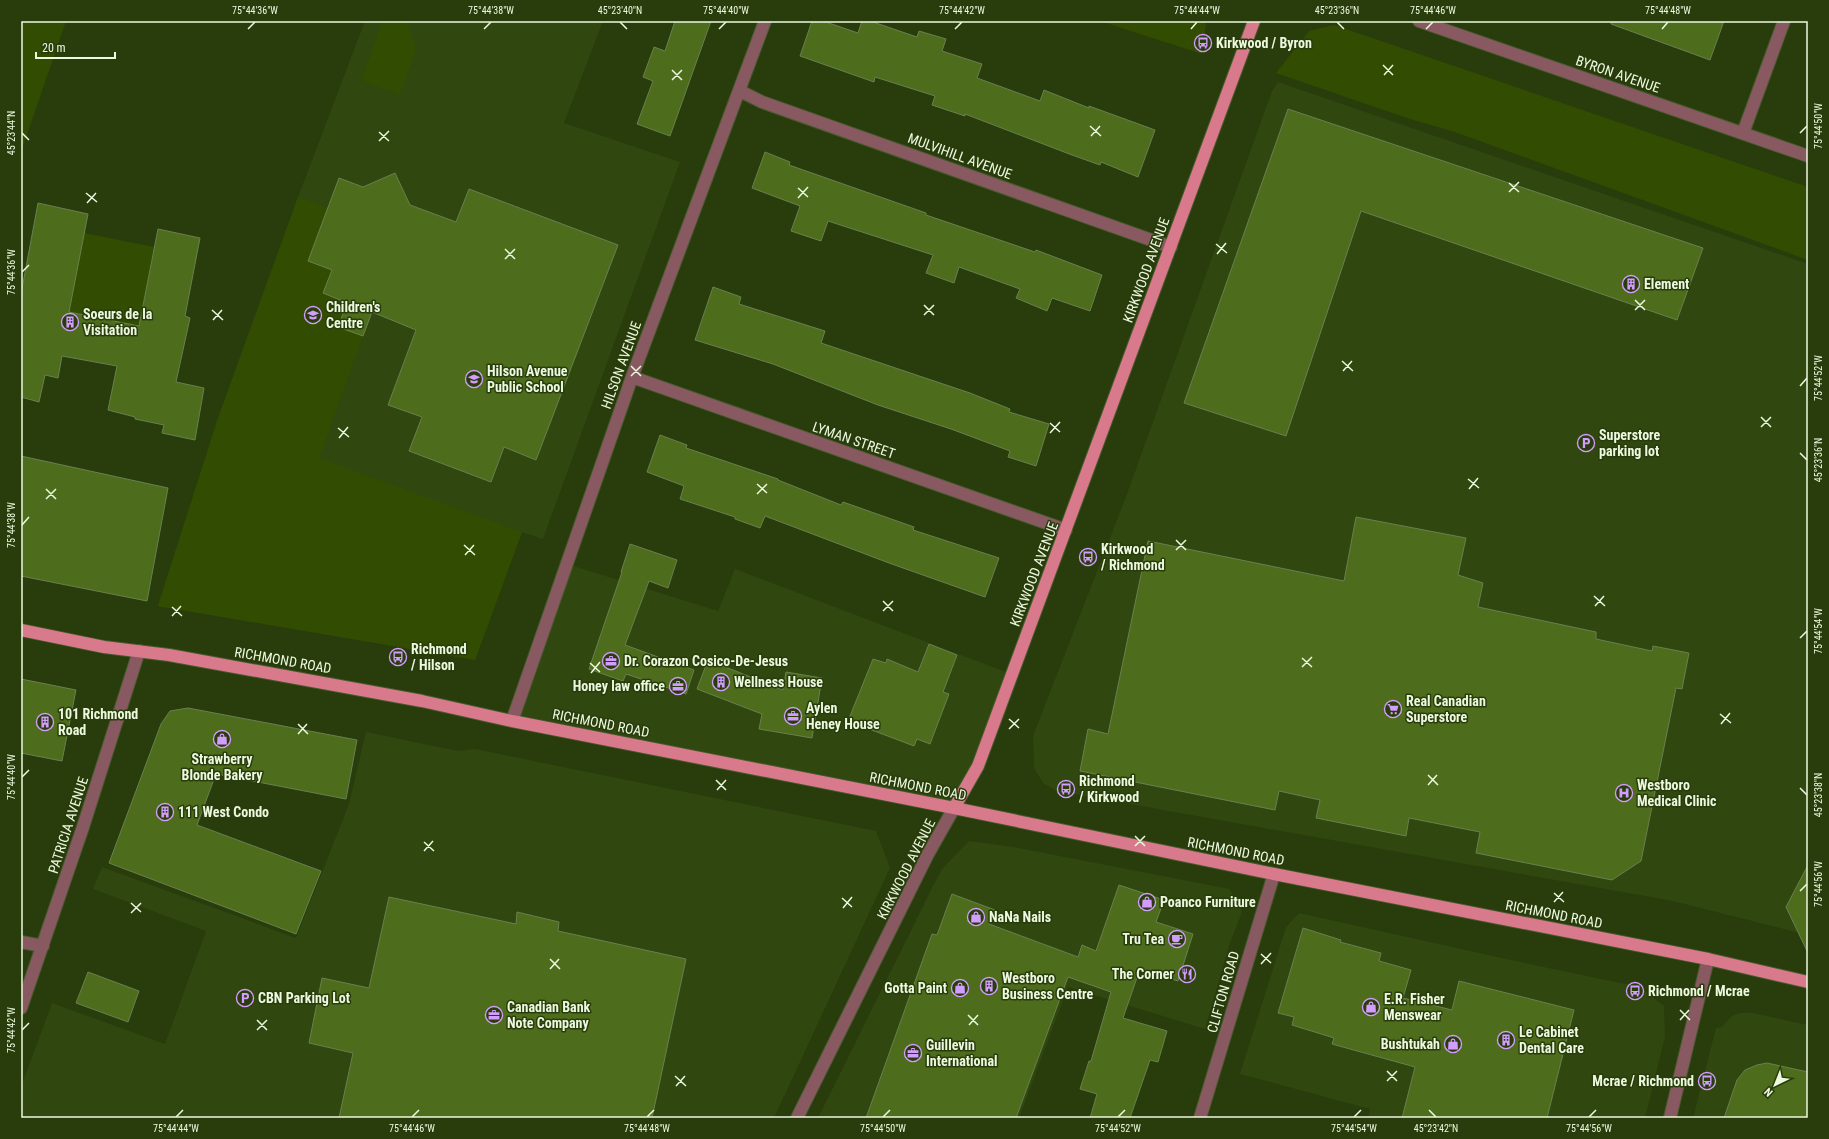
<svg xmlns="http://www.w3.org/2000/svg" width="1829" height="1139" viewBox="0 0 1829 1139" font-family="'Roboto Condensed',sans-serif">
<style>
.built{fill:#30470f}
.green{fill:#324d01}
.building{fill:#4d6d1d;stroke:#698050}
.lines{fill:none;stroke-linecap:round;stroke-linejoin:round}
.minor-casing{stroke:#485a2e;stroke-width:14}
.major-casing{stroke:#485a2e;stroke-width:14}
.minor{stroke:#885961;stroke-width:12}
.major{stroke:#d97a8c;stroke-width:12}
.ticks{fill:none;stroke:#ecf9df;stroke-width:1.5}
.labels{text-anchor:middle;dominant-baseline:central;stroke-width:3;stroke-linejoin:round;paint-order:stroke}
.poi-label{font-size:14px;font-weight:bold;fill:#ecf9df;stroke:#293c0c;text-anchor:start}
.street-label{font-size:14px;fill:#ecf9df;stroke:#293c0c}
.neatline{fill:none;stroke:#ecf9df;stroke-width:1.5}
.ticks-label{font-size:10px;text-anchor:middle;fill:#ecf9df}
</style>
<rect width="100%" height="100%" fill="#293c0c"/>
<path class="built" d="M 365,21 L 603,21 L 564,123 L 680,162 L 543,539 L 522,532 L 475,660 L 158,606 L 217,421 L 298,197 Z
M 1278,82 L 1808,264 L 1808,935 L 1673,901 L 1057,791 L 1043,783 L 1034,768 L 1033,736 L 1127,494 L 1272,91 Z
M 567,564 L 718,611 L 735,569 L 1011,674 L 954,808 L 512,721 Z
M 366,732 L 458,751 L 475,749 L 876,831 L 890,868 L 774,1118 L 21,1118 L 21,1087 L 52,1003 L 165,1044 L 206,931 L 93,889 L 102,867 L 296,938 L 349,804 Z
M 969,841 L 1014,847 L 1230,889 L 1242,912 L 1229,946 L 1205,1029 L 1068,987 L 1019,1118 L 818,1118 L 936,880 L 942,869 Z
M 1299,913 L 1534,965 L 1640,987 L 1664,1006 L 1665,1037 L 1645,1118 L 1368,1118 L 1370,1109 L 1240,1074 L 1286,927 Z
M 1740,1013 L 1753,1013 L 1808,1025 L 1808,1118 L 1693,1118 L 1716,1028 L 1722,1027 L 1732,1016 Z"/>
<path class="green" d="M 21,21 L 66,21 L 21,152 Z
M 383,21 L 407,21 L 416,50 L 400,95 L 361,80 Z
M 1100,21 L 1204,21 L 1206,25 L 1202,54 Z
M 1334,25 L 1808,187 L 1808,260 L 1455,132 L 1410,119 L 1276,73 L 1309,31 Z
M 298,197 L 328,208 L 308,260 L 332,270 L 323,293 L 347,303 L 338,327 L 363,336 L 319,458 L 522,532 L 475,660 L 158,606 L 217,421 Z
M 84,233 L 154,247 L 139,326 L 69,312 Z"/>
<path class="building" d="M 675,21 L 711,21 L 670,136 L 637,124 L 653,81 L 643,77 L 654,47 L 665,51 Z
M 812,21 L 823,21 L 858,33 L 862,21 L 870,21 L 917,37 L 919,31 L 946,39 L 942,51 L 982,64 L 977,78 L 1040,101 L 1044,90 L 1089,108 L 1089,106 L 1155,130 L 1138,177 L 1101,162 L 1100,165 L 1072,155 L 965,114 L 965,116 L 932,105 L 935,96 L 875,77 L 874,82 L 800,56 Z
M 1611,21 L 1724,21 L 1710,60 L 1611,24 Z
M 1288,109 L 1703,248 L 1677,320 L 1361,211 L 1286,436 L 1184,403 Z
M 765,152 L 790,162 L 789,165 L 926,213 L 926,215 L 1035,252 L 1036,250 L 1102,275 L 1090,311 L 1052,298 L 1047,311 L 1016,298 L 1020,289 L 959,267 L 954,283 L 926,273 L 933,255 L 828,221 L 821,241 L 791,231 L 800,206 L 752,188 Z
M 395,173 L 410,205 L 456,222 L 469,189 L 618,245 L 536,460 L 504,447 L 491,482 L 409,451 L 422,417 L 388,405 L 416,330 L 372,312 L 363,336 L 338,327 L 347,303 L 323,293 L 332,270 L 308,261 L 339,178 L 363,187 Z
M 38,203 L 88,214 L 69,312 L 139,326 L 158,229 L 200,238 L 185,316 L 190,318 L 176,382 L 204,388 L 195,440 L 162,433 L 164,425 L 135,419 L 135,417 L 108,410 L 117,366 L 62,356 L 58,378 L 45,375 L 39,402 L 21,397 L 21,294 Z
M 713,287 L 741,297 L 739,304 L 825,331 L 821,343 L 970,393 L 1010,409 L 1009,412 L 1049,424 L 1036,466 L 1008,457 L 1010,451 L 951,429 L 878,405 L 773,364 L 695,340 Z
M 660,435 L 687,445 L 686,448 L 778,479 L 778,480 L 841,505 L 843,502 L 914,527 L 913,530 L 999,558 L 985,597 L 889,563 L 765,516 L 760,528 L 735,519 L 735,517 L 680,499 L 684,486 L 647,472 Z
M 21,456 L 168,488 L 147,601 L 21,576 Z
M 1356,517 L 1466,538 L 1458,575 L 1483,583 L 1478,607 L 1596,632 L 1596,639 L 1652,651 L 1653,646 L 1689,653 L 1682,689 L 1676,688 L 1641,861 L 1612,880 L 1476,853 L 1480,832 L 1409,818 L 1406,836 L 1316,818 L 1320,800 L 1279,791 L 1275,810 L 1080,771 L 1088,729 L 1108,734 L 1148,541 L 1344,581 Z
M 630,544 L 677,560 L 668,588 L 649,581 L 625,645 L 694,670 L 686,694 L 626,674 L 623,681 L 589,669 L 622,572 L 621,572 Z
M 929,644 L 957,655 L 943,692 L 949,694 L 930,744 L 917,739 L 914,746 L 848,721 L 873,659 L 886,663 L 887,659 L 918,672 Z
M 708,660 L 783,690 L 786,672 L 822,678 L 812,738 L 759,729 L 762,714 L 697,689 Z
M 21,679 L 76,690 L 62,761 L 21,753 Z
M 188,708 L 357,740 L 346,799 L 216,774 L 197,825 L 321,871 L 296,934 L 109,863 L 161,724 L 170,711 Z
M 1808,865 L 1808,953 L 1786,907 Z
M 1119,885 L 1164,900 L 1156,922 L 1193,934 L 1178,981 L 1140,969 L 1123,1018 L 1167,1031 L 1158,1062 L 1150,1060 L 1130,1118 L 1090,1118 L 1097,1094 L 1080,1089 L 1089,1061 L 1091,1061 L 1111,992 L 1068,977 L 1016,1118 L 866,1118 L 932,934 L 937,935 L 952,894 L 995,910 L 989,924 L 1078,957 L 1082,945 L 1096,951 Z
M 389,897 L 516,924 L 517,912 L 559,922 L 558,931 L 686,959 L 652,1118 L 339,1118 L 353,1053 L 309,1043 L 322,978 L 369,988 Z
M 1303,928 L 1341,940 L 1340,942 L 1381,953 L 1379,961 L 1411,970 L 1403,998 L 1452,1010 L 1459,981 L 1574,1010 L 1547,1118 L 1402,1118 L 1415,1067 L 1332,1044 L 1334,1038 L 1292,1025 L 1294,1017 L 1278,1013 Z
M 88,972 L 139,991 L 128,1022 L 76,1003 Z
M 1767,1063 L 1808,1072 L 1808,1118 L 1724,1118 L 1737,1080 L 1745,1070 L 1757,1065 Z"/>
<g class="lines">
<g class="minor-casing">
<path id="minor" d="M 1419,21 L 1808,156
M 740,91 L 762,102 L 1171,247
M 1743,133 L 1784,21
M 632,377 L 1066,530
M 512,721 L 632,377 L 765,21
M 21,942 L 43,946
M 21,1008 L 83,827 L 139,651
M 797,1118 L 928,854 L 954,808
M 1200,1118 L 1274,874
M 1670,1118 L 1708,959"/>
</g>
<g class="major-casing">
<path id="major" d="M 21,630 L 104,647 L 169,655 L 422,701 L 512,721 L 954,808 L 1274,874 L 1708,959 L 1808,982
M 954,808 L 978,766 L 1254,21"/>
</g>
<use href="#minor" class="minor"/>
<use href="#major" class="major"/>
</g>
<path class="ticks" d="M 620,22 L 627,29M 1337,22 L 1344,29M 248,29 L 255,22M 484,29 L 491,22M 719,29 L 726,22M 955,29 L 962,22M 1191,29 L 1197,22M 1426,29 L 1433,22M 1662,29 L 1668,22M 1383,65 L 1393,75M 672,70 L 682,80M 1384,75 L 1393,65M 672,80 L 682,70M 1090,126 L 1101,136M 379,132 L 389,141M 22,133 L 29,140M 1800,133 L 1807,126M 1091,136 L 1100,126M 379,141 L 389,131M 1509,183 L 1519,192M 798,188 L 808,197M 1509,192 L 1519,182M 86,193 L 97,202M 798,198 L 808,187M 87,203 L 96,193M 1216,244 L 1227,253M 505,249 L 515,259M 1217,254 L 1226,243M 505,259 L 515,249M 22,272 L 29,265M 1635,300 L 1645,310M 924,305 L 934,315M 212,310 L 223,320M 1635,310 L 1645,300M 924,315 L 934,305M 213,320 L 222,310M 1342,361 L 1353,371M 631,366 L 641,376M 1343,371 L 1352,361M 631,376 L 641,366M 1800,386 L 1807,378M 1761,417 L 1771,427M 1050,423 L 1060,432M 1761,427 L 1771,417M 338,428 L 349,437M 1050,433 L 1060,422M 339,438 L 348,427M 1800,453 L 1807,460M 1468,479 L 1479,488M 757,484 L 767,493M 46,489 L 56,499M 1469,489 L 1478,478M 757,494 L 767,484M 46,499 L 56,489M 22,525 L 29,517M 1176,540 L 1186,550M 464,545 L 475,555M 1176,550 L 1186,540M 465,555 L 474,545M 1594,596 L 1605,606M 883,601 L 893,611M 1595,606 L 1604,596M 172,607 L 182,616M 883,611 L 893,601M 172,616 L 181,606M 1800,638 L 1807,631M 1302,658 L 1312,667M 590,663 L 600,672M 1302,667 L 1312,657M 591,673 L 600,662M 1720,714 L 1731,723M 1009,719 L 1019,728M 298,724 L 308,734M 1721,724 L 1730,713M 1009,729 L 1019,719M 298,734 L 307,724M 1428,775 L 1438,785M 22,777 L 29,770M 716,780 L 726,790M 1428,785 L 1437,775M 1800,788 L 1807,795M 717,790 L 726,780M 1135,836 L 1145,846M 424,842 L 434,851M 1135,846 L 1145,836M 424,851 L 433,841M 1800,891 L 1807,884M 1554,893 L 1564,902M 842,898 L 852,907M 1554,902 L 1563,892M 131,903 L 141,912M 843,908 L 852,897M 131,913 L 141,903M 1261,954 L 1271,963M 550,959 L 560,969M 1261,964 L 1271,953M 550,969 L 559,959M 1680,1010 L 1690,1020M 968,1015 L 978,1025M 257,1020 L 267,1030M 1680,1020 L 1689,1010M 969,1025 L 978,1015M 22,1030 L 29,1023M 257,1030 L 267,1020M 1387,1071 L 1397,1081M 675,1076 L 686,1086M 1387,1081 L 1397,1071M 676,1086 L 685,1076M 1429,1110 L 1436,1117M 176,1117 L 183,1110M 412,1117 L 419,1110M 647,1117 L 654,1110M 883,1117 L 890,1110M 1118,1117 L 1125,1110M 1354,1117 L 1361,1110M 1589,1117 L 1596,1110"/>
<defs>
<g id="bus-ring" transform="scale(0.9)"><circle r="9.5" fill="#293c0c" stroke="#d29dfd" stroke-width="1.5"/><path d="M-5-6H5V4H4V6H2V4H-2V6H-4V4H-5ZM-3.5-4V0h7V-4ZM-3.5 1.2v1.5H-2V1.2ZM2 1.2v1.5H3.5V1.2Z" fill="#d29dfd"/></g>
<g id="building-ring" transform="scale(0.9)"><circle r="9.5" fill="#293c0c" stroke="#d29dfd" stroke-width="1.5"/><path d="M-4-6H4V6H1V3H-1V6H-4ZM-2.5-4.3h1.7v1.8h-1.7ZM.8-4.3h1.7v1.8H.8ZM-2.5-1h1.7V.8h-1.7ZM.8-1h1.7V.8H.8Z" fill="#d29dfd"/></g>
<g id="school-ring" transform="scale(0.9)"><circle r="9.5" fill="#293c0c" stroke="#d29dfd" stroke-width="1.5"/><path d="M0-5L7-2L0 1L-7-2ZM-4 1L0 2.5L4 1V4Q0 6-4 4Z" fill="#d29dfd"/></g>
<g id="parking-ring" transform="scale(0.9)"><circle r="9.5" fill="#293c0c" stroke="#d29dfd" stroke-width="1.5"/><path d="M-3.5-5.5H1a3.5 3.5 0 0 1 0 7H-1V5.5H-3.5ZM-1-3.4V-.6H.8a1.4 1.4 0 0 0 0-2.8Z" fill="#d29dfd"/></g>
<g id="office-ring" transform="scale(0.9)"><circle r="9.5" fill="#293c0c" stroke="#d29dfd" stroke-width="1.5"/><path d="M-6-3h4V-5.5h4V-3h4V5H-6ZM-1-4.5V-3h2v-1.5ZM-6 0V1H6V0Z" fill="#d29dfd"/></g>
<g id="supermarket-ring" transform="scale(0.9)"><circle r="9.5" fill="#293c0c" stroke="#d29dfd" stroke-width="1.5"/><path d="M-6-5.5h2.5l.6 2H6L4.5 2H-2.5L-4.4-4H-6ZM-1.5 3.2a1.3 1.3 0 1 0 .1 0ZM3 3.2a1.3 1.3 0 1 0 .1 0Z" fill="#d29dfd"/></g>
<g id="shop-ring" transform="scale(0.9)"><circle r="9.5" fill="#293c0c" stroke="#d29dfd" stroke-width="1.5"/><path d="M-5-2.5h2.3a2.7 3.5 0 0 1 5.4 0H5L5.5 6h-11ZM-1.5-2.5h3a1.5 2.3 0 0 0-3 0Z" fill="#d29dfd"/></g>
<g id="hospital-ring" transform="scale(0.9)"><circle r="9.5" fill="#293c0c" stroke="#d29dfd" stroke-width="1.5"/><path d="M-5-5h3v3.5h4V-5h3V5h-3V1.5h-4V5h-3Z" fill="#d29dfd"/></g>
<g id="cafe-ring" transform="scale(0.9)"><circle r="9.5" fill="#293c0c" stroke="#d29dfd" stroke-width="1.5"/><path d="M-5.5-4.5H6V0H3Q3 3.5 0 3.5H-2.5Q-5.5 3.5-5.5 0ZM3-3.2v2h1.7v-2ZM-6 4.5H4V6H-6Z" fill="#d29dfd"/></g>
<g id="restaurant-ring" transform="scale(0.9)"><circle r="9.5" fill="#293c0c" stroke="#d29dfd" stroke-width="1.5"/><path d="M-5-6h1v4h1v-4h1v4h1v-4h1v5L-1.5 .5V6h-2V.5L-5-1ZM5-6V6H3V1.5H1.5Q1.5-4 5-6Z" fill="#d29dfd"/></g>
</defs>
<g fill-rule="evenodd">
<use href="#bus-ring" x="1203" y="43"/>
<use href="#building-ring" x="1631" y="284"/>
<use href="#school-ring" x="313" y="315"/>
<use href="#building-ring" x="70" y="322"/>
<use href="#school-ring" x="474" y="379"/>
<use href="#parking-ring" x="1586" y="443"/>
<use href="#bus-ring" x="1088" y="557"/>
<use href="#bus-ring" x="398" y="657"/>
<use href="#office-ring" x="611" y="661"/>
<use href="#building-ring" x="721" y="682"/>
<use href="#office-ring" x="678" y="686"/>
<use href="#supermarket-ring" x="1393" y="709"/>
<use href="#office-ring" x="793" y="716"/>
<use href="#building-ring" x="45" y="722"/>
<use href="#shop-ring" x="222" y="739"/>
<use href="#bus-ring" x="1066" y="789"/>
<use href="#hospital-ring" x="1624" y="793"/>
<use href="#building-ring" x="165" y="812"/>
<use href="#shop-ring" x="1147" y="902"/>
<use href="#shop-ring" x="976" y="917"/>
<use href="#cafe-ring" x="1177" y="939"/>
<use href="#restaurant-ring" x="1187" y="974"/>
<use href="#building-ring" x="989" y="986"/>
<use href="#shop-ring" x="960" y="988"/>
<use href="#bus-ring" x="1635" y="991"/>
<use href="#parking-ring" x="245" y="998"/>
<use href="#shop-ring" x="1371" y="1007"/>
<use href="#office-ring" x="494" y="1015"/>
<use href="#building-ring" x="1506" y="1040"/>
<use href="#shop-ring" x="1453" y="1044"/>
<use href="#office-ring" x="913" y="1053"/>
<use href="#bus-ring" x="1707" y="1081"/>
</g>
<g class="labels">
<g class="poi-label">
<text x="1216" y="43">Kirkwood / Byron</text>
<text x="1644" y="284">Element</text>
<text x="326" y="307">Children's<tspan x="326" dy="16">Centre</tspan></text>
<text x="83" y="314">Soeurs de la<tspan x="83" dy="16">Visitation</tspan></text>
<text x="487" y="371">Hilson Avenue<tspan x="487" dy="16">Public School</tspan></text>
<text x="1599" y="435">Superstore<tspan x="1599" dy="16">parking lot</tspan></text>
<text x="1101" y="549">Kirkwood<tspan x="1101" dy="16">/ Richmond</tspan></text>
<text x="411" y="649">Richmond<tspan x="411" dy="16">/ Hilson</tspan></text>
<text x="624" y="661">Dr. Corazon Cosico-De-Jesus</text>
<text x="734" y="682">Wellness House</text>
<text x="665" y="686" text-anchor="end">Honey law office</text>
<text x="1406" y="701">Real Canadian<tspan x="1406" dy="16">Superstore</tspan></text>
<text x="806" y="708">Aylen<tspan x="806" dy="16">Heney House</tspan></text>
<text x="58" y="714">101 Richmond<tspan x="58" dy="16">Road</tspan></text>
<text x="222" y="759" text-anchor="middle">Strawberry<tspan x="222" dy="16">Blonde Bakery</tspan></text>
<text x="1079" y="781">Richmond<tspan x="1079" dy="16">/ Kirkwood</tspan></text>
<text x="1637" y="785">Westboro<tspan x="1637" dy="16">Medical Clinic</tspan></text>
<text x="178" y="812">111 West Condo</text>
<text x="1160" y="902">Poanco Furniture</text>
<text x="989" y="917">NaNa Nails</text>
<text x="1164" y="939" text-anchor="end">Tru Tea</text>
<text x="1174" y="974" text-anchor="end">The Corner</text>
<text x="1002" y="978">Westboro<tspan x="1002" dy="16">Business Centre</tspan></text>
<text x="947" y="988" text-anchor="end">Gotta Paint</text>
<text x="1648" y="991">Richmond / Mcrae</text>
<text x="258" y="998">CBN Parking Lot</text>
<text x="1384" y="999">E.R. Fisher<tspan x="1384" dy="16">Menswear</tspan></text>
<text x="507" y="1007">Canadian Bank<tspan x="507" dy="16">Note Company</tspan></text>
<text x="1519" y="1032">Le Cabinet<tspan x="1519" dy="16">Dental Care</tspan></text>
<text x="1440" y="1044" text-anchor="end">Bushtukah</text>
<text x="926" y="1045">Guillevin<tspan x="926" dy="16">International</tspan></text>
<text x="1694" y="1081" text-anchor="end">Mcrae / Richmond</text>
</g>
<g class="street-label">
<text transform="translate(1618 74) rotate(19)">BYRON AVENUE</text>
<text transform="translate(960 156) rotate(20)">MULVIHILL AVENUE</text>
<text transform="translate(1146 270) rotate(-70)">KIRKWOOD AVENUE</text>
<text transform="translate(621 365) rotate(-70)">HILSON AVENUE</text>
<text transform="translate(854 440) rotate(19)">LYMAN STREET</text>
<text transform="translate(1034 574) rotate(-69)">KIRKWOOD AVENUE</text>
<text transform="translate(283 660) rotate(10)">RICHMOND ROAD</text>
<text transform="translate(601 723) rotate(11)">RICHMOND ROAD</text>
<text transform="translate(918 786) rotate(11)">RICHMOND ROAD</text>
<text transform="translate(68 825) rotate(-72)">PATRICIA AVENUE</text>
<text transform="translate(1236 851) rotate(11)">RICHMOND ROAD</text>
<text transform="translate(906 869) rotate(-63)">KIRKWOOD AVENUE</text>
<text transform="translate(1554 914) rotate(11)">RICHMOND ROAD</text>
<text transform="translate(1223 992) rotate(-74)">CLIFTON ROAD</text>
</g>
</g>
<rect width="1829" height="1139" fill="none" stroke="#293c0c" stroke-width="44"/>
<g transform="translate(1775 1085) rotate(223)" stroke="#293c0c" stroke-width="3" paint-order="stroke">
<path d="M0-3L7 15L0 10L-7 15Z" fill="#ecf9df"/>
<text y="-6" font-size="11" font-weight="bold" text-anchor="middle" fill="#ecf9df">N</text>
</g>
<path d="M36 52v6h79v-6" fill="none" stroke="#ecf9df" stroke-width="2"/>
<text x="42" y="52" font-size="12" fill="#ecf9df" stroke="#293c0c" stroke-width="3" paint-order="stroke">20 m</text>
<rect x="22" y="22" width="1785" height="1095" class="neatline"/>
<g class="ticks-label">
<text x="255" y="14">75°44'36"W</text>
<text x="491" y="14">75°44'38"W</text>
<text x="620" y="14">45°23'40"N</text>
<text x="726" y="14">75°44'40"W</text>
<text x="962" y="14">75°44'42"W</text>
<text x="1197" y="14">75°44'44"W</text>
<text x="1337" y="14">45°23'36"N</text>
<text x="1433" y="14">75°44'46"W</text>
<text x="1668" y="14">75°44'48"W</text>
<text transform="translate(1818 126) rotate(-90)" y="4">75°44'50"W</text>
<text transform="translate(11 133) rotate(-90)" y="4">45°23'44"N</text>
<text transform="translate(11 272) rotate(-90)" y="4">75°44'36"W</text>
<text transform="translate(1818 378) rotate(-90)" y="4">75°44'52"W</text>
<text transform="translate(1818 460) rotate(-90)" y="4">45°23'36"N</text>
<text transform="translate(11 525) rotate(-90)" y="4">75°44'38"W</text>
<text transform="translate(1818 631) rotate(-90)" y="4">75°44'54"W</text>
<text transform="translate(11 777) rotate(-90)" y="4">75°44'40"W</text>
<text transform="translate(1818 795) rotate(-90)" y="4">45°23'38"N</text>
<text transform="translate(1818 884) rotate(-90)" y="4">75°44'56"W</text>
<text transform="translate(11 1030) rotate(-90)" y="4">75°44'42"W</text>
<text x="176" y="1132">75°44'44"W</text>
<text x="412" y="1132">75°44'46"W</text>
<text x="647" y="1132">75°44'48"W</text>
<text x="883" y="1132">75°44'50"W</text>
<text x="1118" y="1132">75°44'52"W</text>
<text x="1354" y="1132">75°44'54"W</text>
<text x="1436" y="1132">45°23'42"N</text>
<text x="1589" y="1132">75°44'56"W</text>
</g>
</svg>
